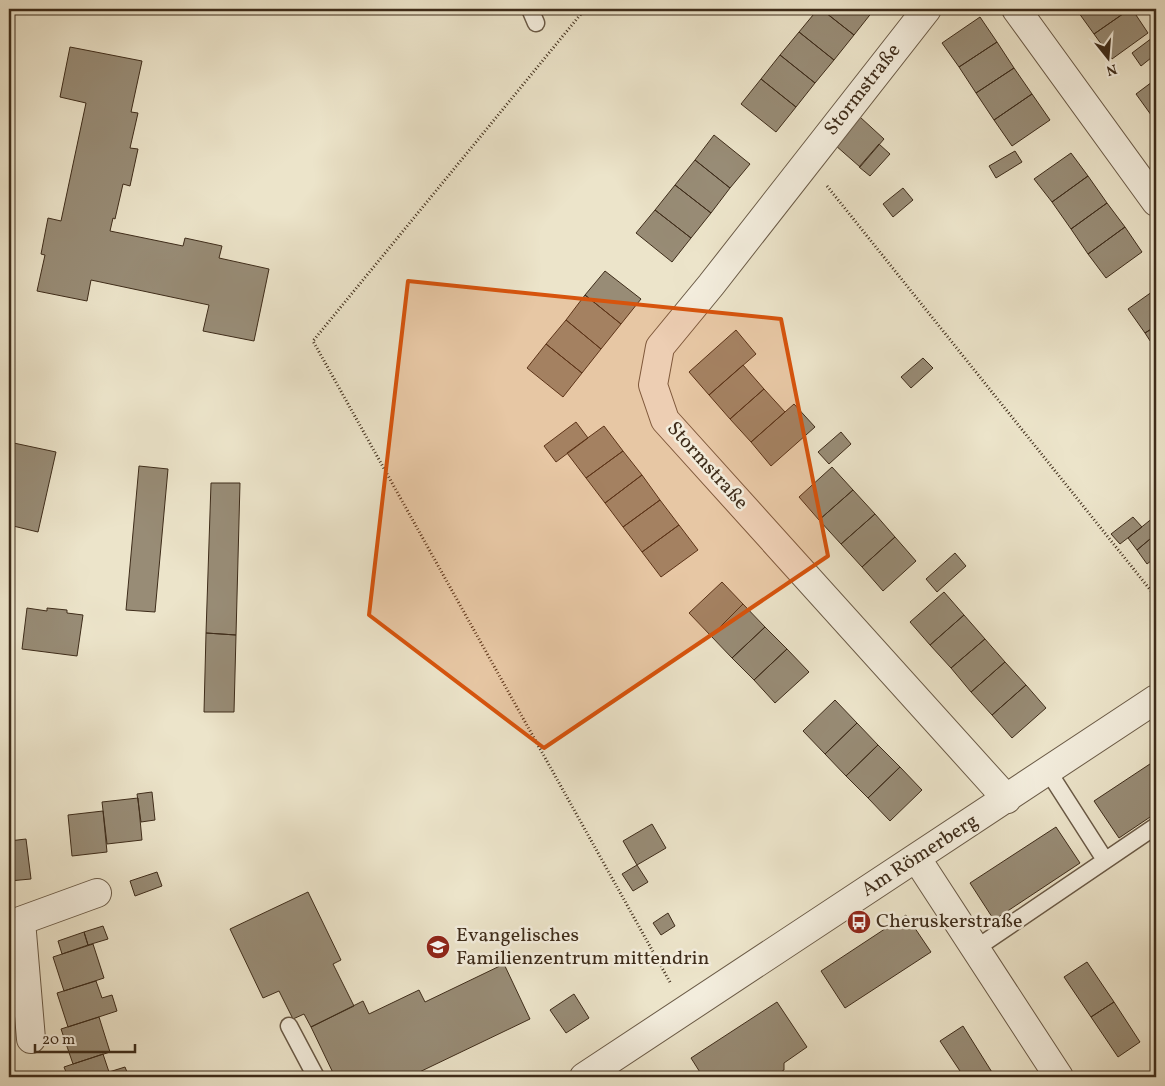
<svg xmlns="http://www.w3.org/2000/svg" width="1165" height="1086" viewBox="0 0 1165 1086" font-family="Vollkorn,serif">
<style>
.building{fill:#988c76;stroke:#3e2c1a}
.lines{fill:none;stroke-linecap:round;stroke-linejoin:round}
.lane-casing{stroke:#6a5a46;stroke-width:19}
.street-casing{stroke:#6a5a46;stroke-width:30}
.path{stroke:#3e2c1a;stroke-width:3;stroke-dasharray:1 2.5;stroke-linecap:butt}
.lane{stroke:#f3eddd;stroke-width:16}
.street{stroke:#f3eddd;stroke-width:28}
.marked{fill:#d7540d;fill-opacity:0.2;stroke:#d7540d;stroke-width:4;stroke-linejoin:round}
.labels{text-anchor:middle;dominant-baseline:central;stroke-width:5;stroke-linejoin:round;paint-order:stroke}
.street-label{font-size:20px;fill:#3e2c1a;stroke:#f3eddd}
.poi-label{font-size:20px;fill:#3e2c1a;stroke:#f3eddd;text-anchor:start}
</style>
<rect width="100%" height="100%" fill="#ece4ca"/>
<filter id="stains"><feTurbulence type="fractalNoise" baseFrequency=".004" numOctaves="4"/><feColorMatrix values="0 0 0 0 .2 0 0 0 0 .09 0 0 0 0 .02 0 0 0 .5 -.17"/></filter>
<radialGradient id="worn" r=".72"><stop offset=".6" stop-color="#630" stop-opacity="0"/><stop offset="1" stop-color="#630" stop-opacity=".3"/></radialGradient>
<path class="building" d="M 818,9 L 821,9 L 854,35 L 834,60 L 799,32 Z
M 821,9 L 870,9 L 873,11 L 854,35 Z
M 1076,9 L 1130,9 L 1094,34 Z
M 1130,9 L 1132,9 L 1148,33 L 1112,59 L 1094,34 Z
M 980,17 L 997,42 L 959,67 L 942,43 Z
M 799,32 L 834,60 L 815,83 L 780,55 Z
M 1156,35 L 1156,54 L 1141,66 L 1132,53 Z
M 997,42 L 1014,68 L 976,93 L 959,67 Z
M 70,47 L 142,61 L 131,112 L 138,113 L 130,148 L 138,149 L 130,186 L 123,184 L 115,219 L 113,218 L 110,231 L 183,246 L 185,238 L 222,246 L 219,258 L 269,269 L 254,341 L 203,331 L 209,305 L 91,280 L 87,301 L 37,291 L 45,255 L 41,254 L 48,218 L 61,221 L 86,103 L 60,97 Z
M 780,55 L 815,83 L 796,107 L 761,79 Z
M 1014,68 L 1032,94 L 994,120 L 976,93 Z
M 761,79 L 796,107 L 776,132 L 741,104 Z
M 1156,79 L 1156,117 L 1154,119 L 1136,94 Z
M 1032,94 L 1050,120 L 1012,146 L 994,120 Z
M 860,117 L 884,139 L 860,167 L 835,145 Z
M 714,135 L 750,164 L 730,188 L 695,160 Z
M 879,144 L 890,154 L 870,176 L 859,167 Z
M 1015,151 L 1022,162 L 996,178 L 989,166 Z
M 1071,153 L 1088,176 L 1052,202 L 1034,179 Z
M 695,160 L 730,188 L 711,213 L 675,185 Z
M 1088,176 L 1107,203 L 1071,229 L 1052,202 Z
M 675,185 L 711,213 L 691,238 L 655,210 Z
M 903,188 L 913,200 L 893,217 L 883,204 Z
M 1107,203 L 1125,227 L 1088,254 L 1071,229 Z
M 655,210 L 691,238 L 672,262 L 636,233 Z
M 1125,227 L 1142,252 L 1106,278 L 1088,254 Z
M 605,271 L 641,299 L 621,324 L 585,295 Z
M 1156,289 L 1156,326 L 1145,333 L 1128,309 Z
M 585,295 L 621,324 L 601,349 L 566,320 Z
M 566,320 L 601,349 L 582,373 L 546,344 Z
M 1156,326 L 1156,350 L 1145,333 Z
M 736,330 L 756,354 L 709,395 L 689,372 Z
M 546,344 L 582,373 L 563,397 L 527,368 Z
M 923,358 L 933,368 L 911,388 L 901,377 Z
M 743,365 L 764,389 L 730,419 L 709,395 Z
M 764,389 L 785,412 L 751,442 L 730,419 Z
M 794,404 L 815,427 L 771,466 L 751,442 Z
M 576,422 L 588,438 L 556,462 L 544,446 Z
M 604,426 L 623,451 L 586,478 L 567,453 Z
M 841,432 L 851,444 L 829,464 L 818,452 Z
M 9,442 L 56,452 L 38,532 L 9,525 Z
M 623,451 L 642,475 L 605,503 L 586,478 Z
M 139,466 L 168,469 L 155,612 L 126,610 Z
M 832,467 L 853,490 L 819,520 L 799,497 Z
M 642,475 L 660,500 L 623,527 L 605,503 Z
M 211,483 L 240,483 L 236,635 L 206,633 Z
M 853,490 L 875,514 L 841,544 L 819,520 Z
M 660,500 L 679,525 L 642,552 L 623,527 Z
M 875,514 L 895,537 L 862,567 L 841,544 Z
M 1133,517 L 1142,527 L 1120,544 L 1111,534 Z
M 1154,517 L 1156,520 L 1156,534 L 1137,550 L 1128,538 Z
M 679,525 L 698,550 L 661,577 L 642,552 Z
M 1156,534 L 1156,557 L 1147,564 L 1137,550 Z
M 895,537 L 916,561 L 883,591 L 862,567 Z
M 955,553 L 966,566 L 937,592 L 926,579 Z
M 1156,563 L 1156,575 L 1151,568 Z
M 722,582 L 743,604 L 711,636 L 689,613 Z
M 944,592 L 964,615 L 930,645 L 910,622 Z
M 743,604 L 765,627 L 732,658 L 711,636 Z
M 27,608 L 47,611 L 47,608 L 67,610 L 67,613 L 83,615 L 77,656 L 22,649 Z
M 964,615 L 985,639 L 951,668 L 930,645 Z
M 765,627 L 787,649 L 754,680 L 732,658 Z
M 206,633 L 236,635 L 234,712 L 204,712 Z
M 985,639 L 1005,662 L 971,692 L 951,668 Z
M 787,649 L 809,672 L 775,703 L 754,680 Z
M 1005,662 L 1026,685 L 992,715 L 971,692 Z
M 1026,685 L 1046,708 L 1012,738 L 992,715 Z
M 835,700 L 857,723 L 825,754 L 803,731 Z
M 857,723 L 878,745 L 846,776 L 825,754 Z
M 878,745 L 900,767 L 868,798 L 846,776 Z
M 1156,760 L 1156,813 L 1119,838 L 1094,801 Z
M 900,767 L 922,790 L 890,821 L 868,798 Z
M 152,792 L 155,820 L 141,822 L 137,794 Z
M 138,798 L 142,840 L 107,844 L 102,802 Z
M 103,811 L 107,852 L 72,856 L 68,815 Z
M 652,824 L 666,848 L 637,865 L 623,841 Z
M 1056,827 L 1080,863 L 994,920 L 970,883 Z
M 26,839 L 31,879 L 9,881 L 9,841 Z
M 637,865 L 648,882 L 633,891 L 622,874 Z
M 157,872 L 162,886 L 135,896 L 130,881 Z
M 308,892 L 341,960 L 333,964 L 354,1006 L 311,1027 L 304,1014 L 293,1019 L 279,991 L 263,998 L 230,929 Z
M 668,913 L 675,926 L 661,935 L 653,923 Z
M 906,915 L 931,952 L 845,1008 L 821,971 Z
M 103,926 L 108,939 L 88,945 L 84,932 Z
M 84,932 L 88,945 L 62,954 L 58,941 Z
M 93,944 L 104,978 L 64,991 L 53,957 Z
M 1087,962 L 1114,1002 L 1091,1017 L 1064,977 Z
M 504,964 L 530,1019 L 409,1077 L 335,1077 L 311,1027 L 363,1001 L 369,1014 L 419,990 L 425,1002 Z
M 96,981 L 102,998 L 112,995 L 117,1011 L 68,1027 L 57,993 Z
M 574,994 L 589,1018 L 566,1033 L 550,1010 Z
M 777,1002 L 807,1047 L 784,1063 L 784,1070 L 772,1077 L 703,1077 L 691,1058 Z
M 1114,1002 L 1140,1042 L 1118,1057 L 1091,1017 Z
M 99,1017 L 110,1052 L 73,1064 L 61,1029 Z
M 963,1026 L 995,1077 L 964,1077 L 940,1041 Z
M 103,1054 L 109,1072 L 125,1067 L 129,1077 L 68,1077 L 64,1067 Z"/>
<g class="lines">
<g class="lane-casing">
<path id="lane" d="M 530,9 L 536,23
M 1048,771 L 1105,860
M 975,949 L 1156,826
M 289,1026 L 316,1077"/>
</g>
<g class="street-casing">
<path id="street" d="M 927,9 L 711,285 L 660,347 L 653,385 L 665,420 L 1007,799
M 1016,9 L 1156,202
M 917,859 L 1059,1077
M 21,921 L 31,1039
M 9,925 L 97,893
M 584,1077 L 1156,699"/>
</g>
<path class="path" d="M 585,9 L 313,341 L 671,984
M 827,186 L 1156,597"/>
<use href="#lane" class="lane"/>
<use href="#street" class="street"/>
</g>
<path class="marked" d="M 408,281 L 781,319 L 828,556 L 544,748 L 369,615 Z"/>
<defs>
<g id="bus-disc" transform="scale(1.25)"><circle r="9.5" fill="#8f2418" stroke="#f3eddd"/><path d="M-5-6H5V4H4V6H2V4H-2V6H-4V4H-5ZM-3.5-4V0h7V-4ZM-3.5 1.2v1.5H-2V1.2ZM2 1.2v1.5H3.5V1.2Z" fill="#fff"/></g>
<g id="school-disc" transform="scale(1.25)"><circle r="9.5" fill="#8f2418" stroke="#f3eddd"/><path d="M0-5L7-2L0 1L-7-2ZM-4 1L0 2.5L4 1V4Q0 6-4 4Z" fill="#fff"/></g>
</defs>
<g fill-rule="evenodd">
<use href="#bus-disc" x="859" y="922"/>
<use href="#school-disc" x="438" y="947"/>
</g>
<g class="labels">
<g class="street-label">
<text transform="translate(863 90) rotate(-52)">Stormstraße</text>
<text transform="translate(707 466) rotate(48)">Stormstraße</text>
<text transform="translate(920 856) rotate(-33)">Am Römerberg</text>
</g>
<g class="poi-label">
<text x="876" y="922">Cheruskerstraße</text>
<text x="456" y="936">Evangelisches<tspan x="456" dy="23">Familienzentrum mittendrin</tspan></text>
</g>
</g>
<rect width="1165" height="1086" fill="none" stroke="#ece4ca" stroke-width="30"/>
<rect x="10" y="10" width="1145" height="1066" fill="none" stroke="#3e2c1a" stroke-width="2.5"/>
<rect x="15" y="15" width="1135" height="1056" fill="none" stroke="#3e2c1a"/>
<g transform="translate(1108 58) rotate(163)" stroke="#f3eddd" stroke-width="4" paint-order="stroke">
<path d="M0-4L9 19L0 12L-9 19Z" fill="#3e2c1a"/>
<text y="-8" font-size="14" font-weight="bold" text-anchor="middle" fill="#3e2c1a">N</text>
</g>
<path d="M35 1044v8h100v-8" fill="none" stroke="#3e2c1a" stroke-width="2.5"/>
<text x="42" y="1044" font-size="15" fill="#3e2c1a" stroke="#f3eddd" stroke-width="4" paint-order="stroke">20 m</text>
<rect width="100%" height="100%" filter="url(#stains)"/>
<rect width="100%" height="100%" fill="url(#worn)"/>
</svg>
